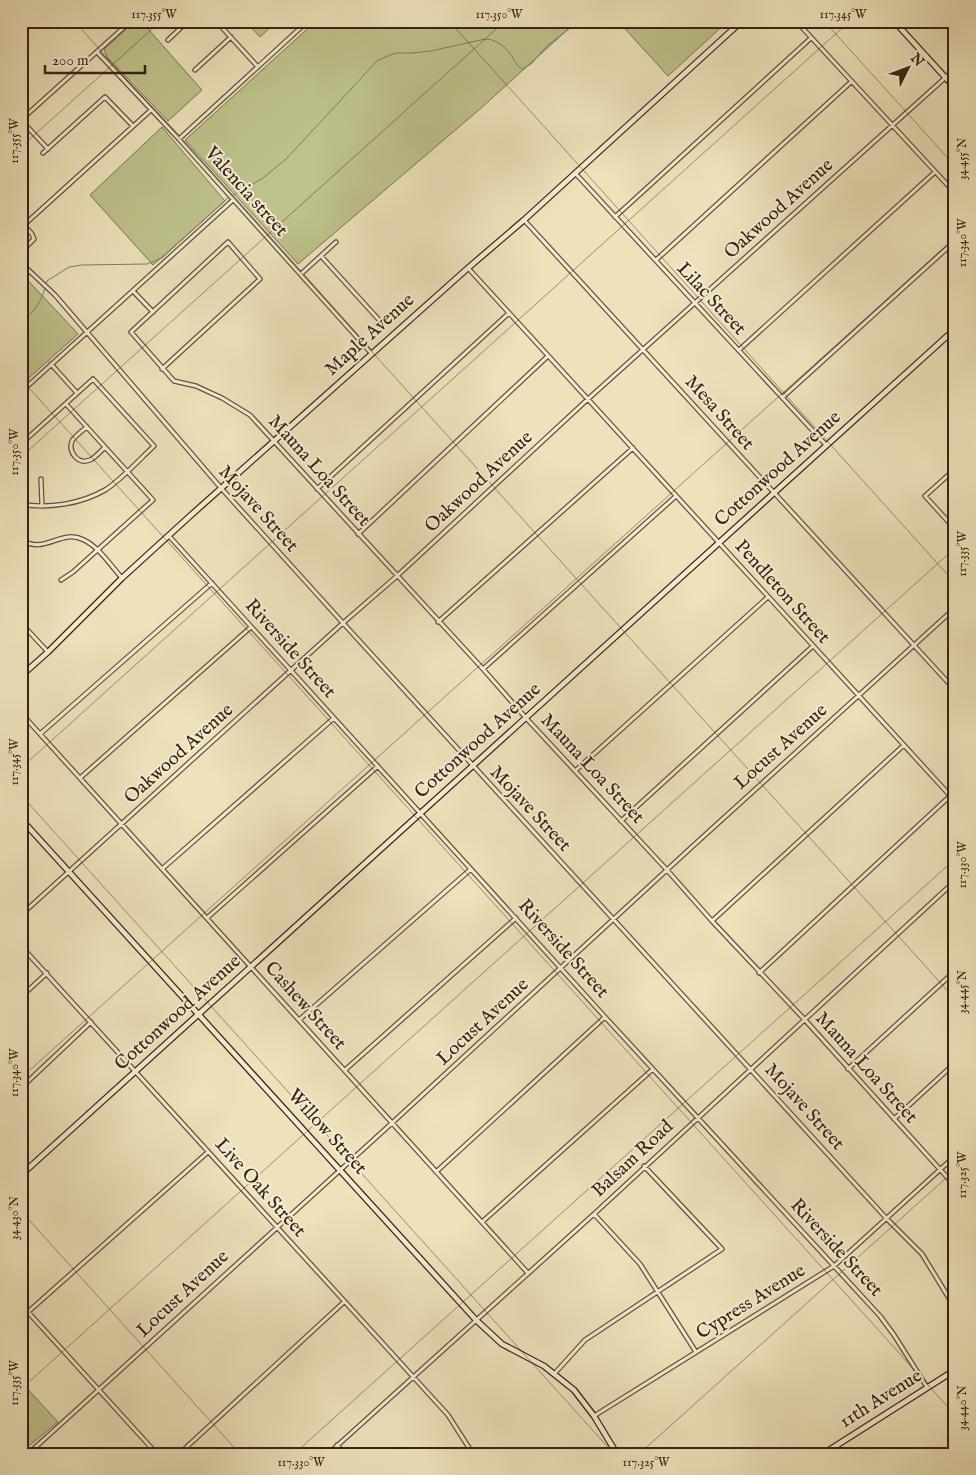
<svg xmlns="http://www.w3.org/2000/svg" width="976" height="1475" viewBox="0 0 976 1475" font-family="'IM FELL English',serif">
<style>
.grass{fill:#bec28b;stroke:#7c7251}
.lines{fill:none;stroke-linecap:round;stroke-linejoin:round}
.stream{stroke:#757e78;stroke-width:1}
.street-casing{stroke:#675140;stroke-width:5.5}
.secondary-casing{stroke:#3a2117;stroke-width:7}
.street{stroke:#f3ecd2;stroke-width:3}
.secondary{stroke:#f3ecd2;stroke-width:4.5}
.ticks{fill:none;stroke:#3a2117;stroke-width:1;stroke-opacity:0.45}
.labels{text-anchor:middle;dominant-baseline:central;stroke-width:4;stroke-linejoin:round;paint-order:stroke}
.street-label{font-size:19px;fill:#3a2117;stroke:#f3ecd2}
.neatline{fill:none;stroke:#3a2117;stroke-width:2}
.ticks-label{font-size:12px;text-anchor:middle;fill:#3a2117}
</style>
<rect width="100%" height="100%" fill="#ede2ba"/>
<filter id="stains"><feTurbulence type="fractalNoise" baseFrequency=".004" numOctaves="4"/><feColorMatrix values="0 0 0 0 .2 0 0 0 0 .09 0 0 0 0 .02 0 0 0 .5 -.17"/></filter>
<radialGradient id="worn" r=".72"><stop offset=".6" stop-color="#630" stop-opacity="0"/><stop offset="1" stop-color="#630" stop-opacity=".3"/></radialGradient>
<path class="grass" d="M 135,21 L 141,21 L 202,90 L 168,121 L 107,57 L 104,49 Z
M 245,21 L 277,21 L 260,37 Z
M 316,21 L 577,21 L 480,109 L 298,264 L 185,140 Z
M 618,21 L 728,21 L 668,76 Z
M 162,127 L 225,201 L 153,265 L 90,195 Z
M 21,273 L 78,334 L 21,385 Z
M 21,1382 L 58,1422 L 25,1449 L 21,1446 Z"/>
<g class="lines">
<path class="stream" d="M 232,196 L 263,178 L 286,159 L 378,60 L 396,53 L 412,53 L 431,51 L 485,39 C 498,39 508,49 514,60 C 517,64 518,67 522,69 L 531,64 L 547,46 L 574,25 L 576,21
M 21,323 C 37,309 42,301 47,281 L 69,267 L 82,265 L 147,264 L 162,258 L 229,197"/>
<g class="street-casing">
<path id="street" d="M 216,21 L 258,67
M 796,21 L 955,193
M 168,40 L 188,21
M 97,52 L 179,139 L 372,354
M 195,70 L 231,37
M 179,139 L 308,21
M 48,149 L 21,120 L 131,21
M 43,153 L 105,97 L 133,126
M 575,173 L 826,445
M 615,217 L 811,38
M 524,220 L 955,690
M 21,252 L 34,239 L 32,234 L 24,225 L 151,110
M 321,256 L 380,321
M 656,260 L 851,82
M 21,263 L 55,295 L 221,488 L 343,623 L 887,1219 L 922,1254 L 955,1308
M 468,268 L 955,801
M 301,274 L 336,242
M 133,291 L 153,312
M 739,350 L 935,172
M 51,364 L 77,393
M 162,369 L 260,279 L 228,242 L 131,332 L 174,381 L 196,386 L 222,398 L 250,415 L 483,669 L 526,718 L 667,870 L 712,921 L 805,1020 L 955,1186
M 21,392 L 233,200
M 783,397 L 955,241
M 87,427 C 82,431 75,436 72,441 C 68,452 78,465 90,460 C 95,458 101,451 105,447
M 21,444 L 93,379 L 154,446 C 141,458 119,482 105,490 C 81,504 48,509 21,504
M 955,469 L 925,496 L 955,529
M 41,479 L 42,506
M 317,489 L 509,313
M 358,534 L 548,356
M 169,536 L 605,1017 L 880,1316 L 894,1335 L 927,1387
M 21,540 C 47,555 60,528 84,540 C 99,547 111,566 122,578
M 61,580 L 73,572 L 153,500 L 66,404
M 438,622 L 633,448
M 21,623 L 48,652
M 483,669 L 676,496
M 21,713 L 527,1272
M 40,734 L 212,583
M 575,771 L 768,597
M 80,778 L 251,627
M 621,821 L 813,646
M 162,869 L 334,718
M 21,915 L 343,623 L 397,576 L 588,399 L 955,69
M 207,918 L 378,766
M 712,921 L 904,745
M 21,946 L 448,1415 L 473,1454
M 759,973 L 950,796
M 21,997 L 47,973
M 299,1020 L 471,869
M 848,1069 L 955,971
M 345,1070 L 516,918
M 21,1088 L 91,1022
M 894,1119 L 955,1063
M 436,1172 L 605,1017
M 594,1214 L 640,1264 L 696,1352
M 482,1222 L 653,1069
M 555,1373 L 585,1340 L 722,1249 L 644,1166
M 594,1416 L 834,1266 L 955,1156
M 337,1445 L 345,1454
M 28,1454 L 392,1123 L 694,845 L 955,608
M 157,1454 L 28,1312 L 208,1152
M 179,1454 L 344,1302
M 328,1454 L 594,1214 L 955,881"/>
</g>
<g class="secondary-casing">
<path id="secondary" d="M 894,21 L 955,88
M 21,676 L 48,652 L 122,578 L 190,516 L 468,268 L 524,220 L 742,21
M 21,819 L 476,1320 L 502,1344 L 544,1366 L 574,1390 L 594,1416 L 617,1454
M 21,1175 L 955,329
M 823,1454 L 955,1370"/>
</g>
<use href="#street" class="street"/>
<use href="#secondary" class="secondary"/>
</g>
<path class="ticks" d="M 74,21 L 955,999M 449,21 L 955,583M 824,21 L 955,166M 21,147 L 161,21M 21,379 L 955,1415M 21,457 L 505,21M 21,768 L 850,21M 21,795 L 614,1454M 21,1078 L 955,238M 21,1211 L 240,1454M 21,1389 L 955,548M 294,1454 L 955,859M 639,1454 L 955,1170"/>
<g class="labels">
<g class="street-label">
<text transform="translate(246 192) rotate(48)">Valencia street</text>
<text transform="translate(779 209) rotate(-42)">Oakwood Avenue</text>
<text transform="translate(711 299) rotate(47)">Lilac Street</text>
<text transform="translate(370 335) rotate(-42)">Maple Avenue</text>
<text transform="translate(719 413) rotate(48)">Mesa Street</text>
<text transform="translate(778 469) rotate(-42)">Cottonwood Avenue</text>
<text transform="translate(319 471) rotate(48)">Mauna Loa Street</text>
<text transform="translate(479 482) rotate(-43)">Oakwood Avenue</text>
<text transform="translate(258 509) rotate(48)">Mojave Street</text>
<text transform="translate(782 592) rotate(48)">Pendleton Street</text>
<text transform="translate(290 649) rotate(48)">Riverside Street</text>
<text transform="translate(478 741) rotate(-42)">Cottonwood Avenue</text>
<text transform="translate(781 747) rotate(-42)">Locust Avenue</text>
<text transform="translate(179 754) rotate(-42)">Oakwood Avenue</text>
<text transform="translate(592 769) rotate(47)">Mauna Loa Street</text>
<text transform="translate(530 809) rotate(47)">Mojave Street</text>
<text transform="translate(563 949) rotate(48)">Riverside Street</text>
<text transform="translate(305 1006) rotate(48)">Cashew Street</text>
<text transform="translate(178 1013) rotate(-42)">Cottonwood Avenue</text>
<text transform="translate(483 1022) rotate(-43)">Locust Avenue</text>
<text transform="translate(866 1068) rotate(48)">Mauna Loa Street</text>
<text transform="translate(804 1107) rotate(48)">Mojave Street</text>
<text transform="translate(327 1132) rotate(48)">Willow Street</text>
<text transform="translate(633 1159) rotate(-43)">Balsam Road</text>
<text transform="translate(260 1188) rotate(48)">Live Oak Street</text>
<text transform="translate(836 1248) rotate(47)">Riverside Street</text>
<text transform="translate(183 1294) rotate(-43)">Locust Avenue</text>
<text transform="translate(751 1302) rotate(-32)">Cypress Avenue</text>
<text transform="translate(881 1399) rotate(-32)">11th Avenue</text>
</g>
</g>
<rect width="976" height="1475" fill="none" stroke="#ede2ba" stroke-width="55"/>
<g transform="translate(908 68) rotate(48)" stroke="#f3ecd2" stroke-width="4" paint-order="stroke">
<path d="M0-4L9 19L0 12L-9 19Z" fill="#3a2117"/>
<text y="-8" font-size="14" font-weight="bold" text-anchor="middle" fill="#3a2117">N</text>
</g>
<path d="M45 65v8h100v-8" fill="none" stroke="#3a2117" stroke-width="2.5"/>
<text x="52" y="65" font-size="15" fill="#3a2117" stroke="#f3ecd2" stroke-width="4" paint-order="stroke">200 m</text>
<rect x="28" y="28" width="920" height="1420" class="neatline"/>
<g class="ticks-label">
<text x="154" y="18">117.355°W</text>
<text x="499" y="18">117.350°W</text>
<text x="843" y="18">117.345°W</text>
<text transform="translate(14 141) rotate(-90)" y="4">117.355°W</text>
<text transform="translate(962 159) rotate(-90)" y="4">34.455°N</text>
<text transform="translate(962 243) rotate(-90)" y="4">117.340°W</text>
<text transform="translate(14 452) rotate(-90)" y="4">117.350°W</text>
<text transform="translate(962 554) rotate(-90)" y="4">117.335°W</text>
<text transform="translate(14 762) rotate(-90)" y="4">117.345°W</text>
<text transform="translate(962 865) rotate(-90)" y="4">117.330°W</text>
<text transform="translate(962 992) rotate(-90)" y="4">34.445°N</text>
<text transform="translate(14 1073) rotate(-90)" y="4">117.340°W</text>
<text transform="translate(962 1175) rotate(-90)" y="4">117.325°W</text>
<text transform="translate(14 1218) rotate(-90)" y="4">34.430°N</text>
<text transform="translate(14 1383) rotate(-90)" y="4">117.335°W</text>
<text transform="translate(962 1408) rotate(-90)" y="4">34.440°N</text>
<text x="301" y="1466">117.330°W</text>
<text x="646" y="1466">117.325°W</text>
</g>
<rect width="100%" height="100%" filter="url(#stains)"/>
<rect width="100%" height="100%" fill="url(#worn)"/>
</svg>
